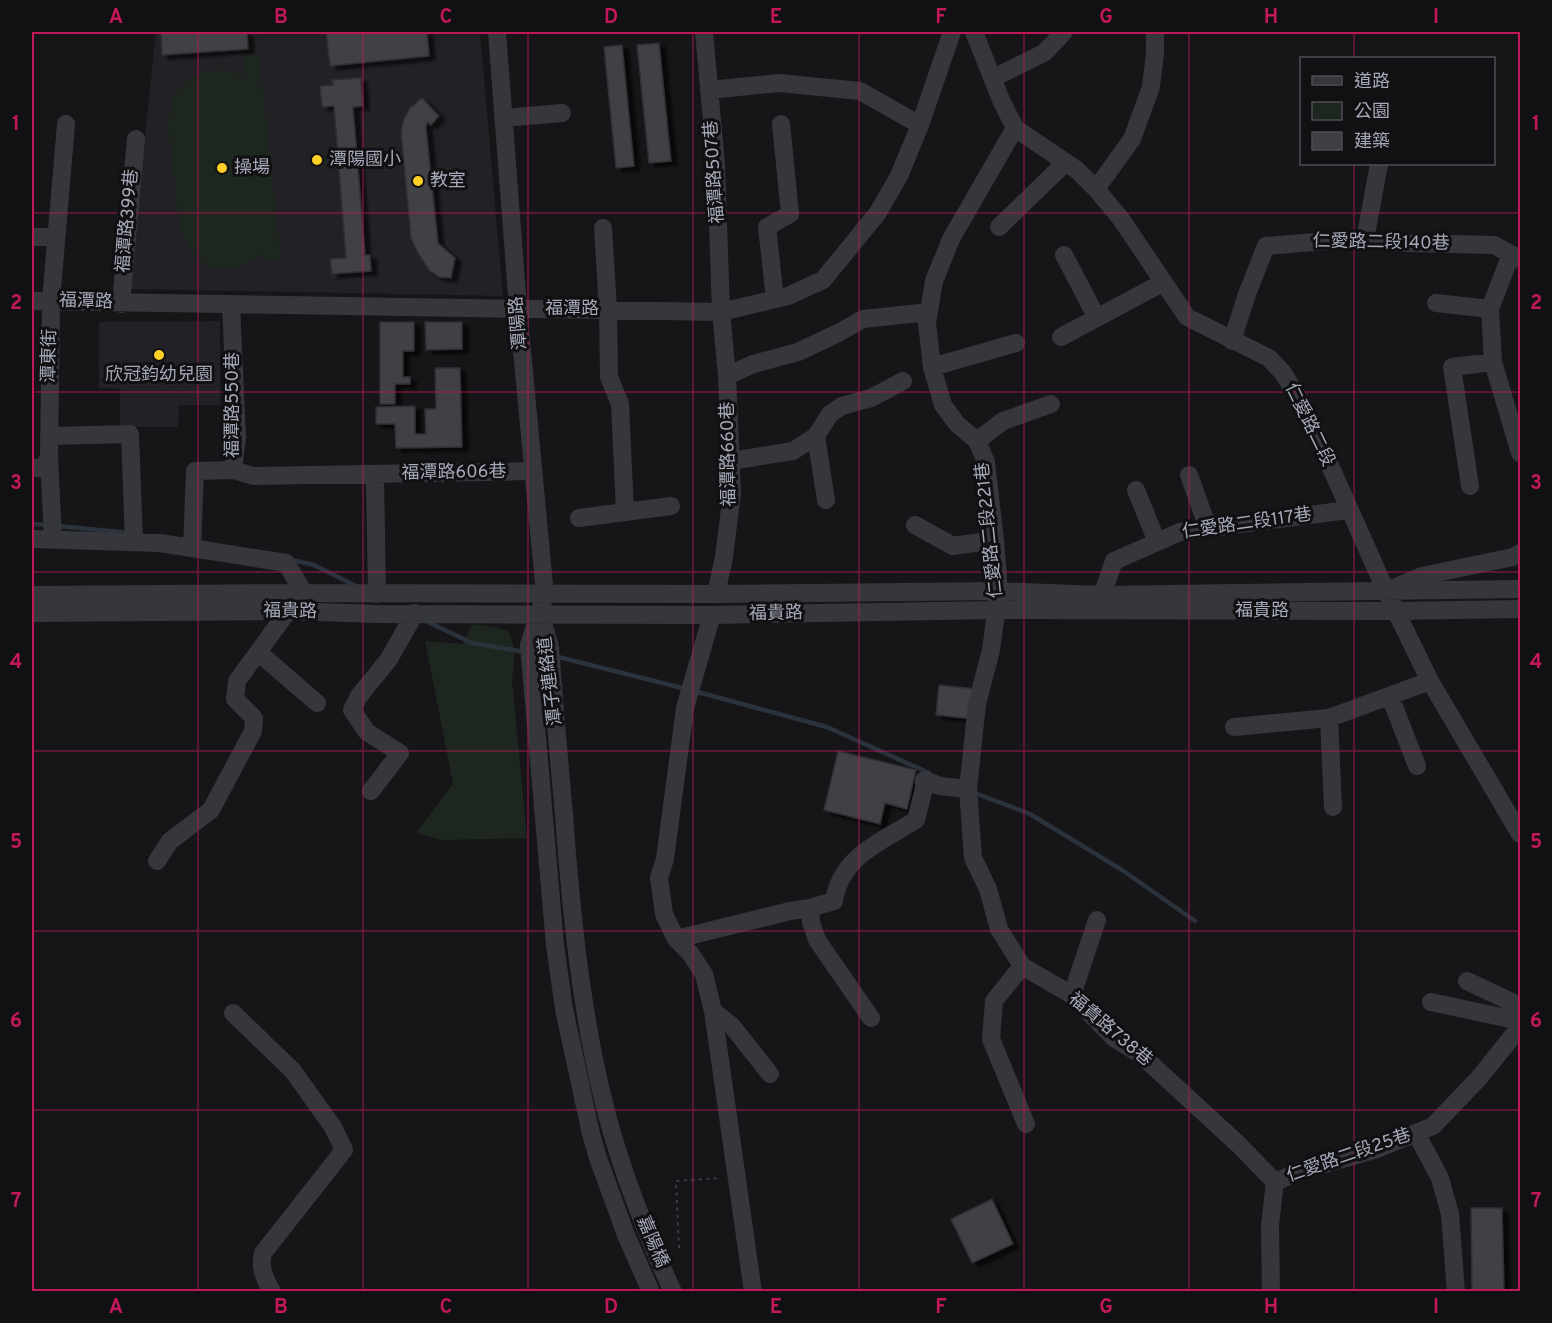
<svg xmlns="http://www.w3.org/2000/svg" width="1552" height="1323" viewBox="0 0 1552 1323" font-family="Overpass,'Noto Sans TC',sans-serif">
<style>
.built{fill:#222125}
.green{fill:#1d261f}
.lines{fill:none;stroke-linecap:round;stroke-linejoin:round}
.stream{stroke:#2a323c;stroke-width:4.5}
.building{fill:#403f45;stroke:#302f34;stroke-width:1.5;filter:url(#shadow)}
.path{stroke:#3c3d44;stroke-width:2;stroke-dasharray:3 4.5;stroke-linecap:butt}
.minor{stroke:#36363d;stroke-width:18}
.grid{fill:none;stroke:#c2185b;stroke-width:1.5;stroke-opacity:0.55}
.poi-dot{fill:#ffd126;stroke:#111012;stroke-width:2}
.labels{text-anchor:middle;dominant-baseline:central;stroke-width:6;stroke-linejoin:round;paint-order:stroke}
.poi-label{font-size:18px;fill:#a6a9b9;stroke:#111012;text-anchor:start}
.street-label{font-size:18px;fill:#a6a9b9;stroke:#111012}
.neatline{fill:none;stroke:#c2185b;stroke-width:2}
.grid-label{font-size:20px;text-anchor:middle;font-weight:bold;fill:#c2185b}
</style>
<defs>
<filter id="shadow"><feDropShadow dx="6" dy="4" stdDeviation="1.5" flood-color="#0009"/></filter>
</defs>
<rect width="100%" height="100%" fill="#161517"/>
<path class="built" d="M 156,32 L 480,32 L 503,296 L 129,289 Z
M 220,321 L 220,405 L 179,405 L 178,427 L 120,427 L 120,389 L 99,388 L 99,322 Z"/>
<path class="green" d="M 259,53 L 281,260 L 265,262 L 263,253 C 250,265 235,272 217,268 C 179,258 178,217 175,184 C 172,164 170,144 168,124 C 169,115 170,105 174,97 C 188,70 222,62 246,79 L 243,55 Z
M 472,624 L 499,628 L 509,632 C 516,649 515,662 512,680 L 527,838 L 442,840 L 416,833 L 453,784 L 425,641 L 463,644 Z"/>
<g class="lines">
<path class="stream" d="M 32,524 L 49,525
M 58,526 L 130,533
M 292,560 L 314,565 L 356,586
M 428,622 L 472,643 L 525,652
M 554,656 L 686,689
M 694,691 L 827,727 L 929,773
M 972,792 L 1030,814 L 1122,870 L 1195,921"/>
</g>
<path class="building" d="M 161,32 L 247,32 L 248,49 L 162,55 Z
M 326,32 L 427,32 L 429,56 L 330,66 Z
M 659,43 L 671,161 L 649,163 L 637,45 Z
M 622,45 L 634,166 L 616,168 L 604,47 Z
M 361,78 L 363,106 L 353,107 L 365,255 L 370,255 L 371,271 L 332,274 L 330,259 L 346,258 L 334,106 L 322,107 L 320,86 L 333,85 L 332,80 Z
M 422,98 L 439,116 L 431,125 L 427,122 L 426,128 L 438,243 L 455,258 L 451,278 L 439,277 L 429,270 L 418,253 L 411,238 L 401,132 L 404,119 L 410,108 Z
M 380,322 L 414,322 L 414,351 L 403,351 L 403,377 L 410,377 L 410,384 L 395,384 L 395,404 L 380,404 Z
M 425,322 L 462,322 L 462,349 L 426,350 Z
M 435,368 L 460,368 L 462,447 L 396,448 L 395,424 L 376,424 L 376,407 L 415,406 L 415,434 L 426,434 L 425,409 L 436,409 Z
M 939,685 L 976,689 L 973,719 L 936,715 Z
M 838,751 L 916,770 L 907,809 L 885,803 L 880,824 L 824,810 Z
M 992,1199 L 1013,1244 L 972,1263 L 951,1219 Z
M 1471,1208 L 1502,1208 L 1504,1292 L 1472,1292 Z"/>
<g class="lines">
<path class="path" d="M 679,1248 L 676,1181 L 720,1178"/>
<path class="minor" d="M 497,32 L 518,308 L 545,595 L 529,645 L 555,945 L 564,1009 L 591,1134 L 598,1158 L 626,1235 L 651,1292
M 704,32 L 716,165 L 721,312 L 727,376 L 732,493 L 724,557 L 716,594
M 974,32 L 1001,100 L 1015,128 L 1077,170 L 1096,189 L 1121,219 L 1187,317 L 1269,358 L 1283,373 L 1303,405 L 1386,591 L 1430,681 L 1520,834
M 993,78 L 1044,53 L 1064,32
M 709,90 L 779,83 L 860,91 L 920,125
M 503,118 L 562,113
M 1015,128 L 951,239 L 934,281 L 927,323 L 932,367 L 943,405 L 957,424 L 977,441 L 986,462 L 995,540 L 999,591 L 991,650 L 977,704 L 968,789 L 973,858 L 988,889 L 999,929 L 1022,966 L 1072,995 L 1114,1038 L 1140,1054 L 1238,1144 L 1275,1182
M 1096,189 L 1132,139 L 1151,87 L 1155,53 L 1155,32
M 999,227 L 1066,162
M 603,228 L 608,309 L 609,377 L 620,404 L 625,511
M 32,237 L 56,237
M 1365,240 L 1379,164
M 1511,254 L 1490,309 L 1493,362 L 1520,453
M 1064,255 L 1097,318
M 775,299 L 767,227 L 790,214 L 781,124
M 32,301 L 721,312 L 788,296 L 823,280 L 877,214 L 899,176 L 920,125 L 952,32
M 1436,303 L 1490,309
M 121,304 L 136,139
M 231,305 L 237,438 L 233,470
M 1061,337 L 1162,283
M 1232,341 L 1247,294 L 1266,246 L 1349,239 L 1407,243 L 1494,245 L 1520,259
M 932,367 L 1016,343
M 727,376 L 753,364 L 798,352 L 840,332 L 863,319 L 929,312
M 49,436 L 130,434 L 134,541
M 816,436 L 826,500
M 977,441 L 1003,421 L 1051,404
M 49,458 L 53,539
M 731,461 L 793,451 L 816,436 L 830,414 L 842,406 L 871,398 L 903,381
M 32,468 L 43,468 L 49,458 L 51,301 L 66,124
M 375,475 L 377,594
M 1189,475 L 1208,528
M 1470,486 L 1452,367 L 1493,362
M 1136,490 L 1157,542
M 579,518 L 671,506
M 915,525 L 953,546 L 995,540
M 32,539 L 160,543 L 286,563 L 304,593 L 288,611 L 237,681 L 235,699 L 254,718 L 253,731 L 211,810 L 170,841 L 157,861
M 192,548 L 195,471 L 233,470 L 253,476 L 532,471
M 1396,587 L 1422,576 L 1513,557 L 1520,553
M 32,595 L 304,593 L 716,594 L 999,591 L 1102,595 L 1520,589
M 1102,595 L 1114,561 L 1180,532 L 1348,510
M 32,613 L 288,611 L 377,614 L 712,615 L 997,610 L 1395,611 L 1520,609
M 540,613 L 550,647 C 554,704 559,759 564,815 C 571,909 580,1003 602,1095 C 618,1163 644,1229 673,1292
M 712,615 L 685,708 L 665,859 L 659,878 L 664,914 L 676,939 L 690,953 L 704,974 L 713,1011 L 753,1292
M 258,652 L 317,703
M 1390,696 L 1417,766
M 1329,718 L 1333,807
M 1234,727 L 1329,718 L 1430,681
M 371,791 L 400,753 L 367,732 L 352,710 L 359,696 L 389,659 L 415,613
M 810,908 L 811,922 L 817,940 L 871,1018
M 676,939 L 790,911 L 810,908 L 834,901 C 841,856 881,842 916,820 L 924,788 L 924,780 L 940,786 L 968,789
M 1022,966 L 994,1001 L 991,1039 L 1026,1124
M 1467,981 L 1520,1006
M 1072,995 L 1097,920
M 1431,1002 L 1520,1021
M 713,1011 L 732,1026 L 770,1074
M 233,1013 L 293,1071 L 333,1127 L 344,1150 L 263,1253 C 259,1268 265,1279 272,1292
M 1416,1133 L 1440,1178 L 1450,1214 L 1456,1292
M 1275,1182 L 1300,1171 L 1377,1149 L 1433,1126 L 1479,1078 L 1520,1027
M 1271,1292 L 1270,1225 L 1275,1182"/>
</g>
<path class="grid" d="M 198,32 L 198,1292M 363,32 L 363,1292M 528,32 L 528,1292M 693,32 L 693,1292M 859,32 L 859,1292M 1024,32 L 1024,1292M 1189,32 L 1189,1292M 1354,32 L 1354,58M 1354,164 L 1354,1292M 32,213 L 1520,213M 32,392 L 1520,392M 32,572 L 1520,572M 32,751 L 1520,751M 32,931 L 1520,931M 32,1110 L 1520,1110"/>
<g class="poi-dot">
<circle cx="317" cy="160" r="6"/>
<circle cx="222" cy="168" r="6"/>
<circle cx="418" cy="181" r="6"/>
<circle cx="159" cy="355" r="6"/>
</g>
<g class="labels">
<g class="poi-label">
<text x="329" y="160">潭陽國小</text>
<text x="234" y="168">操場</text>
<text x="430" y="181">教室</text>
<text x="159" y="375" text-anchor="middle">欣冠鈞幼兒園</text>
</g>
<g class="street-label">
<text transform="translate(715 172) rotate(-94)">福潭路507巷</text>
<text transform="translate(128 221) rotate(-85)">福潭路399巷</text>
<text transform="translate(1381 243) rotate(1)">仁愛路二段140巷</text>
<text transform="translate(86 302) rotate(2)">福潭路</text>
<text x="572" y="309">福潭路</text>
<text transform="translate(519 323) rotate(-95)">潭陽路</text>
<text transform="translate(50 356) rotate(-89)">潭東街</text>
<text transform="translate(233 405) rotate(-90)">福潭路550巷</text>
<text transform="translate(1309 425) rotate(64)">仁愛路二段</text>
<text transform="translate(729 454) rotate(-91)">福潭路660巷</text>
<text transform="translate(454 473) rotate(-1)">福潭路606巷</text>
<text transform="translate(1247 524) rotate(-8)">仁愛路二段117巷</text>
<text transform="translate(990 530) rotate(-96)">仁愛路二段221巷</text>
<text x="1262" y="611">福貴路</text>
<text transform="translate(290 612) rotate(1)">福貴路</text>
<text transform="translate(776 614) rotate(-1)">福貴路</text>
<text transform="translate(551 681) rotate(-97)">潭子連絡道</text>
<text transform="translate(1110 1030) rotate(40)">福貴路738巷</text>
<text transform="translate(1349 1156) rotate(-19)">仁愛路二段25巷</text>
<text transform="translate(652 1242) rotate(67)">嘉陽橋</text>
</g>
</g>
<rect width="1552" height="1323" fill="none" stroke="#111012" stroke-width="66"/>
<rect x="1300" y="57" width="195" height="108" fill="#111012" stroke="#4d4d55" stroke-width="1.5"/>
<rect x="1312" y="76" width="30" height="9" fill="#36363d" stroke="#4d4d55" stroke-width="1.5"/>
<text x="1354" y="87" font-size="18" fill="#a6a9b9">道路</text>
<rect x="1312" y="102" width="30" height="18" fill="#1d261f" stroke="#4d4d55" stroke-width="1.5"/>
<text x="1354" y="117" font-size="18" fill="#a6a9b9">公園</text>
<rect x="1312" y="132" width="30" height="18" fill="#403f45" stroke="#4d4d55" stroke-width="1.5"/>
<text x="1354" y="147" font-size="18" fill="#a6a9b9">建築</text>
<rect x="33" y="33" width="1486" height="1257" class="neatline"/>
<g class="grid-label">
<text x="116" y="23">A</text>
<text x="281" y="23">B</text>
<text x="446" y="23">C</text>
<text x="611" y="23">D</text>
<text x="776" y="23">E</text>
<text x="941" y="23">F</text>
<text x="1106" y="23">G</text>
<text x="1271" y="23">H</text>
<text x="1436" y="23">I</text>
<text x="16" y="130">1</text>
<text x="1536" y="130">1</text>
<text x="16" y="309">2</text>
<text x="1536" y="309">2</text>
<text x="16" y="489">3</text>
<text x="1536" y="489">3</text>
<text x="16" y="668">4</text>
<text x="1536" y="668">4</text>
<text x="16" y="848">5</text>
<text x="1536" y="848">5</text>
<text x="16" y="1027">6</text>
<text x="1536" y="1027">6</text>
<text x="16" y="1207">7</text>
<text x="1536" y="1207">7</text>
<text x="116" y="1313">A</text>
<text x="281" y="1313">B</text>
<text x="446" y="1313">C</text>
<text x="611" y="1313">D</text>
<text x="776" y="1313">E</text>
<text x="941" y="1313">F</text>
<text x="1106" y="1313">G</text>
<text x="1271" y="1313">H</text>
<text x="1436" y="1313">I</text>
</g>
</svg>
